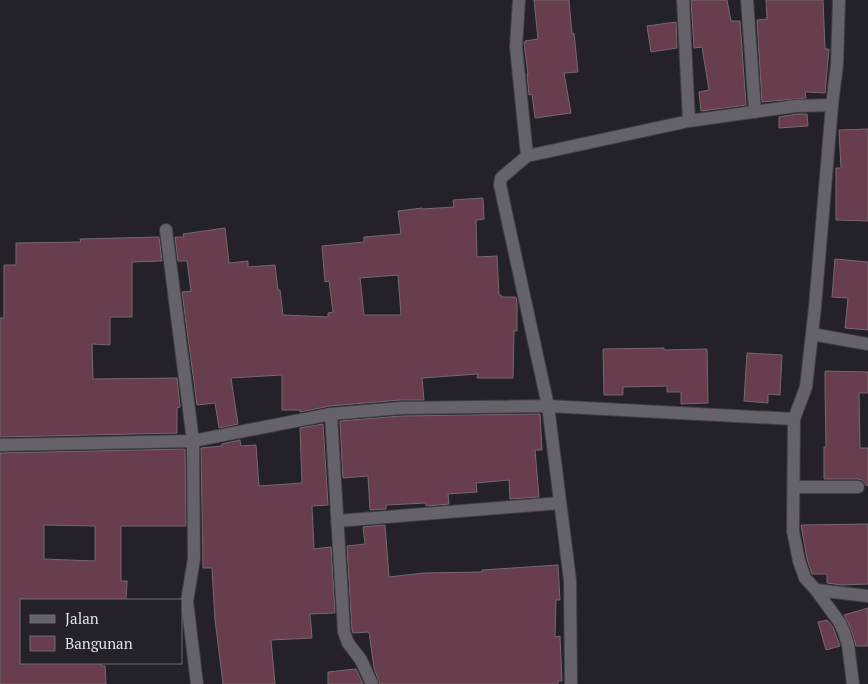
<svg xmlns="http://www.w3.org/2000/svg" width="868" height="684" viewBox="0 0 868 684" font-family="'PT Serif',serif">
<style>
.building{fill:#693d50;stroke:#75696d;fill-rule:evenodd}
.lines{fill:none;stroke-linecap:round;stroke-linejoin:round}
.minor-casing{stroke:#413e45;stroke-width:14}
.minor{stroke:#65626c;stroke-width:12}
</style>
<rect width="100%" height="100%" fill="#24212a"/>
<path class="building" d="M 534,0 L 569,0 L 572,34 L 574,33 L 578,72 L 564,73 L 571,113 L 535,118 L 532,94 L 529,95 L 527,74 L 528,74 L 524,43 L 525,41 L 538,39 Z
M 691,0 L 727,0 L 731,21 L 740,21 L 746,105 L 701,111 L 699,92 L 709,90 L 702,47 L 694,48 Z
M 766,0 L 823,0 L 825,49 L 829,49 L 825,93 L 805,92 L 806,98 L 762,102 L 757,20 L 767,19 Z
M 676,22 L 677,48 L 651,52 L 647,26 Z
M 797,114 L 807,114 L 808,126 L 779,128 L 779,117 Z
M 868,129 L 868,221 L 836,220 L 836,168 L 841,168 L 839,130 Z
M 483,198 L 484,219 L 476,220 L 477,257 L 497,256 L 499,295 L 501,295 L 501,297 L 516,297 L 517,303 L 517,331 L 514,331 L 513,378 L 477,378 L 478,374 L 422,378 L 424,400 L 400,400 L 330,406 L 300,412 L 300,410 L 282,410 L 282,375 L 231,378 L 238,424 L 219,428 L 215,403 L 197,405 L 182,292 L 191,291 L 187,261 L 178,261 L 175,237 L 184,237 L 183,234 L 225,228 L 229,263 L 248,261 L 248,267 L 275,265 L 278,290 L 280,290 L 283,315 L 328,317 L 328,313 L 333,312 L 329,281 L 325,282 L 322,246 L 364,242 L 364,237 L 401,234 L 398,211 L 422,208 L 422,209 L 454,207 L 453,200 ZM 398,275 L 401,315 L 364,315 L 360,278 Z
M 159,237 L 162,261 L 132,262 L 132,317 L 110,317 L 110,345 L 92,344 L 93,379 L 177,378 L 180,407 L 177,408 L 177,433 L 0,437 L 0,318 L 4,318 L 4,265 L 16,265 L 16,243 L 81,242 L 80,239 Z
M 835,259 L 868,262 L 868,330 L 845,328 L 848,298 L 832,297 Z
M 664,348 L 664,350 L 707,349 L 708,403 L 681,404 L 681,392 L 667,392 L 667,386 L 623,387 L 623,395 L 604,395 L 603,349 Z
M 747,353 L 782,355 L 780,395 L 768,394 L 768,403 L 744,401 Z
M 825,371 L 868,372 L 868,393 L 859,393 L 860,448 L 868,448 L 868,486 L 866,485 L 862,480 L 858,479 L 824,479 L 824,447 L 826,447 L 825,388 Z
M 540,414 L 542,450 L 535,450 L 539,497 L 510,499 L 509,480 L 476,483 L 477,492 L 448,494 L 449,504 L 426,506 L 426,503 L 386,505 L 386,509 L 370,510 L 368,476 L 343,478 L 340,421 L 401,416 Z
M 323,424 L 328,505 L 312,506 L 314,549 L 331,547 L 335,613 L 310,614 L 312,638 L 271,640 L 275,684 L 223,684 L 215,620 L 212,568 L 203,568 L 201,448 L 222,446 L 222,444 L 240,440 L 241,446 L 256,445 L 259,486 L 302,483 L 300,428 Z
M 185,449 L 186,526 L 121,526 L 121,581 L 127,581 L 126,600 L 21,600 L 21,663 L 101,663 L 101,666 L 105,666 L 106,684 L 0,684 L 0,453 ZM 44,525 L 95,526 L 95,561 L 44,559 Z
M 868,524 L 868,584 L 842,585 L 827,583 L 827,574 L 812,574 L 807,559 L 801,525 Z
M 385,525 L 389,577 L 423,573 L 482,572 L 482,570 L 558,565 L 560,600 L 556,600 L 555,637 L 560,636 L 562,681 L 558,681 L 558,684 L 380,684 L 374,668 L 369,632 L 353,633 L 352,630 L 347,546 L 365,544 L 363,527 Z
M 868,608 L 868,646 L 856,646 L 851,629 L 844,615 Z
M 827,620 L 833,627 L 840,646 L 826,650 L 818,622 Z
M 356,669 L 363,684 L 328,684 L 328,672 Z"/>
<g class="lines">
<g class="minor-casing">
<path id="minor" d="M 519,0 L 516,47 L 527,156
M 683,0 L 689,121
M 747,0 L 755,112
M 839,0 L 837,64 L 832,105 L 815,307 L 806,387 L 794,419 L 793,531 L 799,561 L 805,578 L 816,590 L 840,623 L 844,632 L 848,645 L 853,684
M 166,230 L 193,441 L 194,559 L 187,601 L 197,684
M 812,334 L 868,344
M 331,414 L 344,632 L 348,643 L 361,660 L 372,684
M 0,445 L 193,441 L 331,414 L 401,408 L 548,406 L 794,419
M 794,487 L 858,487
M 337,521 L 560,503
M 816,590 L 868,596
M 571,684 L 570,580 L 548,406 L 500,185 L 501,178 L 527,156 L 689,121 L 796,106 L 832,105"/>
</g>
<use href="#minor" class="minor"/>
</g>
<rect x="20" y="599" width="162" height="65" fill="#24212a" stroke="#706d75"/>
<rect x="30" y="615" width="25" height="8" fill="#65626c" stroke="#706d75"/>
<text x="65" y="624" font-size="15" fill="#e1dfe5">Jalan</text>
<rect x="30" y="636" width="25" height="15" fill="#693d50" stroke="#706d75"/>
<text x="65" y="649" font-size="15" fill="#e1dfe5">Bangunan</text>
</svg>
